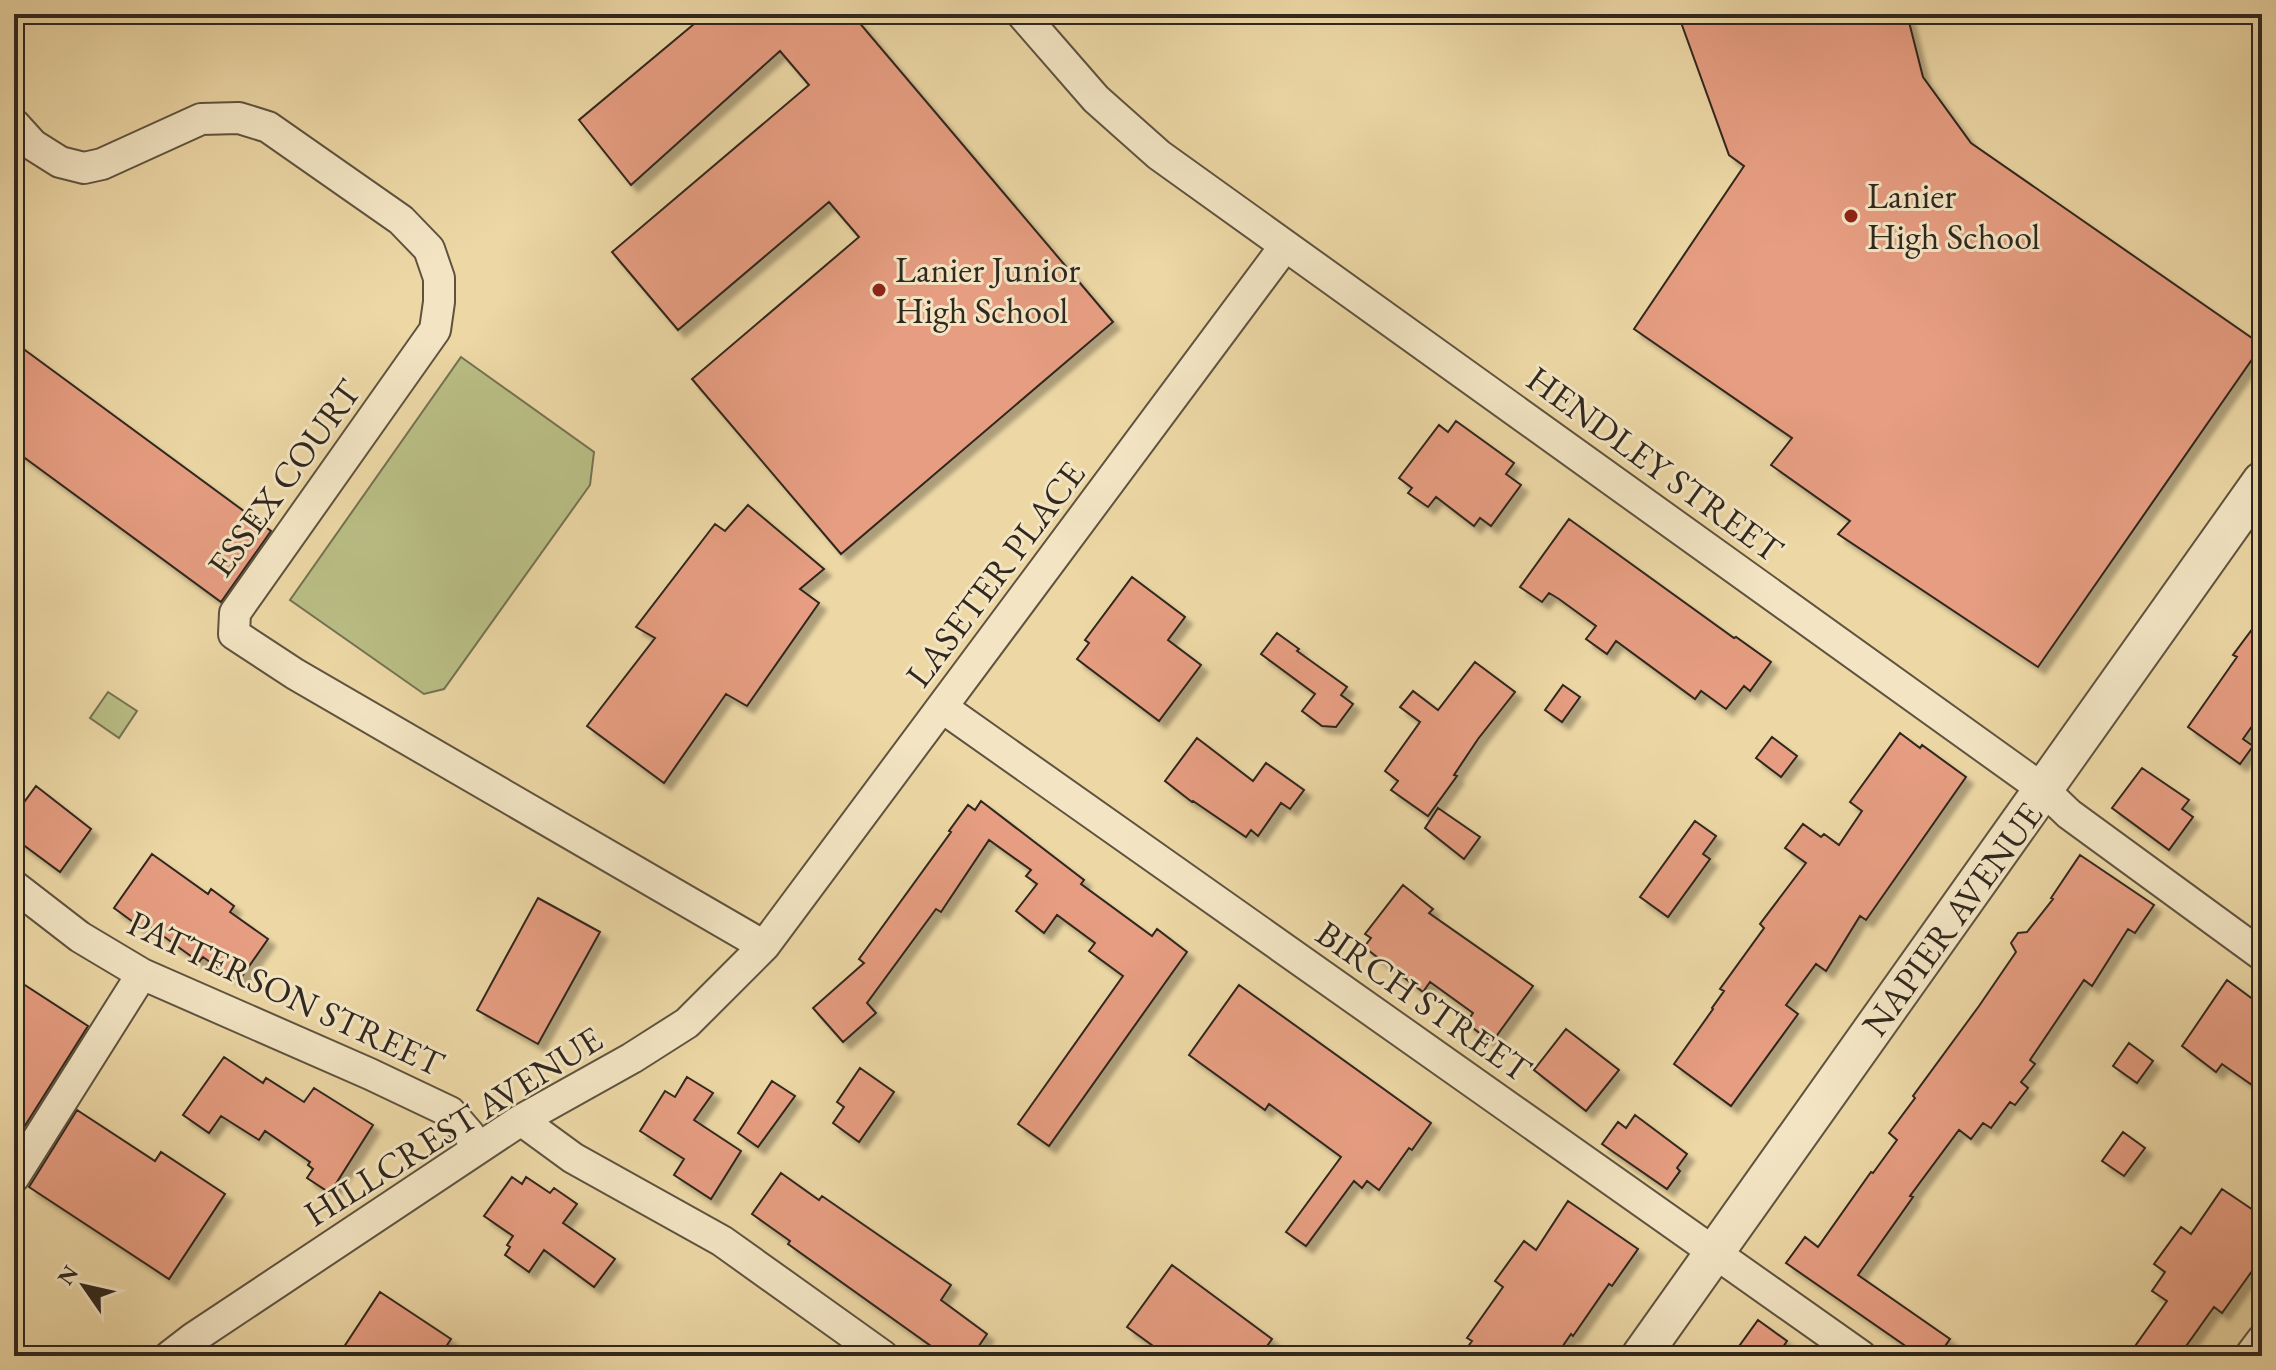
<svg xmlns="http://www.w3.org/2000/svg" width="2276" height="1370" viewBox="0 0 2276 1370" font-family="'EB Garamond',serif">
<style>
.green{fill:#b9be85;stroke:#747252;stroke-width:2}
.building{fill:#e69d81;stroke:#30271e;stroke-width:2;filter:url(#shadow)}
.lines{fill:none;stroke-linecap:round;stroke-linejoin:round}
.minor-casing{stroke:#5f5340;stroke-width:34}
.tertiary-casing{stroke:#5f5340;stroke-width:42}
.minor{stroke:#f3e5c4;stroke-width:30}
.tertiary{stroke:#f3e5c4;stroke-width:38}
.poi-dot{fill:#8f2418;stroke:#f3e5c4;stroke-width:3}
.labels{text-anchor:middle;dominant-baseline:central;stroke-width:6;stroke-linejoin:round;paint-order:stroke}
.poi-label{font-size:36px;fill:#30271e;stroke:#f3e5c4;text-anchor:start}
.street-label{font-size:36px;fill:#30271e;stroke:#f3e5c4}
</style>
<defs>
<filter id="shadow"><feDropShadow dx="7" dy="7" stdDeviation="2" flood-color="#0004"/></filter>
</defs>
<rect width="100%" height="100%" fill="#ecd7a5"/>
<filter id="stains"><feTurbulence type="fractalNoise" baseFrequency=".0025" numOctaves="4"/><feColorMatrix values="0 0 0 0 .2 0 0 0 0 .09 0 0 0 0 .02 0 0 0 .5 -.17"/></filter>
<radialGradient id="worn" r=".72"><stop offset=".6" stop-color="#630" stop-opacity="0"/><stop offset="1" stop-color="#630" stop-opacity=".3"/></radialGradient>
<path class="green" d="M 461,357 L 594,452 L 590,485 L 444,689 L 424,694 L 290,600 Z
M 108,692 L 137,711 L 119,738 L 90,718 Z"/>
<path class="building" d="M 706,14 L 852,14 L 1113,322 L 841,554 L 692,379 L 859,237 L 829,202 L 678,330 L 612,252 L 809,85 L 780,51 L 631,185 L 579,120 Z
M 1678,14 L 1907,14 L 1923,77 L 1971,143 L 2262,345 L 2038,667 L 1838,534 L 1850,521 L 1771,465 L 1792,438 L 1634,329 L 1744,166 L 1729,155 Z
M 14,342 L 271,531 L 221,602 L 14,450 Z
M 1456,421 L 1514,463 L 1506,474 L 1521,485 L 1491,526 L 1480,518 L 1474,526 L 1436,497 L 1428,507 L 1408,493 L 1412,488 L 1399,478 L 1439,425 L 1448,432 Z
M 748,505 L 824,569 L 800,589 L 819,603 L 747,706 L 726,694 L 664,783 L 587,726 L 655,638 L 636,627 L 715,524 L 725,531 Z
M 1569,519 L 1734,638 L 1736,637 L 1771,662 L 1750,691 L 1744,686 L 1726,709 L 1701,691 L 1695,699 L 1616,641 L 1607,654 L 1586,639 L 1596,626 L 1559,599 L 1549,593 L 1542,602 L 1520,587 Z
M 1132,577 L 1185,617 L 1168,640 L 1201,665 L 1159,721 L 1077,659 L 1089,643 L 1085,640 Z
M 2262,616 L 2262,712 L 2243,739 L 2253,746 L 2240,764 L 2188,727 L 2237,657 L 2233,655 Z
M 1277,633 L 1299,649 L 1297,651 L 1347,687 L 1341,695 L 1353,704 L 1336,727 L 1322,726 L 1302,711 L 1315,694 L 1261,654 Z
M 1475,662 L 1515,692 L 1478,739 L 1454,775 L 1457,776 L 1428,816 L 1391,790 L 1398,781 L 1385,771 L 1420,722 L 1400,707 L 1413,691 L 1438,710 Z
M 1563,685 L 1580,697 L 1562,722 L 1545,710 Z
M 1900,733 L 1920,748 L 1922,745 L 1966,777 L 1866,920 L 1860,916 L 1826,971 L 1816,964 L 1786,1005 L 1798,1014 L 1731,1106 L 1674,1064 L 1713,1009 L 1712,1008 L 1724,991 L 1720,989 L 1764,928 L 1760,924 L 1806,863 L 1785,848 L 1803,824 L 1821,837 L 1824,834 L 1839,845 L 1862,811 L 1850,802 Z
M 1772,737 L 1797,756 L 1781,777 L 1756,758 Z
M 1197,738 L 1253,781 L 1266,763 L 1304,790 L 1290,809 L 1281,803 L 1258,836 L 1251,830 L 1246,837 L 1193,801 L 1192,802 L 1165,781 Z
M 2142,768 L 2189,800 L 2182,809 L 2193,817 L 2169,850 L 2112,808 Z
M 36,786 L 91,829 L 60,872 L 14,838 L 14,816 Z
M 981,801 L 1084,880 L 1081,884 L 1152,936 L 1157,929 L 1187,952 L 1049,1146 L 1018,1124 L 1123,976 L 1089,951 L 1095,943 L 1057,915 L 1044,933 L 1016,911 L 1037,884 L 1026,876 L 1031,870 L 989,840 L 941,912 L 936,909 L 867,1003 L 876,1013 L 843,1042 L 813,1008 L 864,963 L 859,959 L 951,832 L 949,831 L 968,805 L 975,810 Z
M 1438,808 L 1480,837 L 1464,859 L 1425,828 Z
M 1695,821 L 1716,836 L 1703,854 L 1710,859 L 1668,917 L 1640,897 Z
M 152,854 L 208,894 L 211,889 L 234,906 L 230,912 L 268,939 L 238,982 L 203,957 L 199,962 L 148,925 L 144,930 L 114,908 Z
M 2080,855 L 2154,905 L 2135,933 L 2128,929 L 2092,986 L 2084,980 L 2030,1060 L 2035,1064 L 2021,1082 L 2028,1088 L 2015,1105 L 2010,1102 L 1991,1128 L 1983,1123 L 1971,1139 L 1959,1130 L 1910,1196 L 1913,1197 L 1858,1275 L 1950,1339 L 1938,1356 L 1920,1356 L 1786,1263 L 1805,1237 L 1818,1247 L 1871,1172 L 1873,1173 L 1897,1140 L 1889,1133 L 1915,1098 L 1913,1096 L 1979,1006 L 2016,952 L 2011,943 L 2018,933 L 2027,932 L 2053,899 L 2051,898 Z
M 1403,885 L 1433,909 L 1429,913 L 1533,986 L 1492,1042 L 1466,1023 L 1473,1013 L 1430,982 L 1423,992 L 1364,947 L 1371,938 L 1365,934 Z
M 538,898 L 600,932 L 538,1044 L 477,1010 Z
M 14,978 L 88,1026 L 14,1143 Z
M 2227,980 L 2262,1006 L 2262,1092 L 2222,1064 L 2216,1072 L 2182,1046 Z
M 1239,985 L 1431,1123 L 1412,1150 L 1409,1148 L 1379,1190 L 1367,1181 L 1362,1188 L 1354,1181 L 1306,1246 L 1286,1232 L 1341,1157 L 1269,1104 L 1265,1110 L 1189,1055 Z
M 1566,1029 L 1619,1070 L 1586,1111 L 1534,1070 Z
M 2129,1043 L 2153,1061 L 2137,1083 L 2113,1066 Z
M 224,1057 L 263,1083 L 266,1078 L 304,1102 L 314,1088 L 373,1125 L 330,1193 L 307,1178 L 313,1169 L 308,1165 L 310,1162 L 265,1131 L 259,1140 L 221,1116 L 209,1133 L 183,1115 Z
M 860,1068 L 894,1092 L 859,1142 L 833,1123 L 844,1107 L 837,1102 Z
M 687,1077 L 713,1093 L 694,1120 L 741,1151 L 711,1199 L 674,1175 L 684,1159 L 640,1131 L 665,1091 L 675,1097 Z
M 772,1081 L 795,1096 L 758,1147 L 738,1133 Z
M 77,1110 L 155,1161 L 161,1152 L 225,1194 L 169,1279 L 29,1187 Z
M 1635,1115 L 1687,1154 L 1677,1168 L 1680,1171 L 1667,1189 L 1602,1144 L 1618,1122 L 1626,1128 Z
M 2123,1132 L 2145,1148 L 2124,1176 L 2102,1161 Z
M 781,1173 L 819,1200 L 822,1196 L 951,1285 L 941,1300 L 987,1334 L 972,1356 L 945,1356 L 788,1244 L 790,1241 L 752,1214 Z
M 512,1177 L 522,1184 L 526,1177 L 550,1193 L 554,1188 L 577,1204 L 563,1223 L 615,1259 L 594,1287 L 544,1250 L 529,1272 L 505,1255 L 510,1247 L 507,1245 L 513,1236 L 484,1216 Z
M 2222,1189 L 2262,1216 L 2262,1257 L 2222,1313 L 2214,1307 L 2179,1356 L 2128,1356 L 2167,1301 L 2152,1291 L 2165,1272 L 2154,1264 L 2181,1227 L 2191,1234 Z
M 1568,1201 L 1638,1249 L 1612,1286 L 1609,1284 L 1573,1336 L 1571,1334 L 1556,1356 L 1461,1356 L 1472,1341 L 1467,1338 L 1503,1287 L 1495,1281 L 1524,1241 L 1536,1250 Z
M 1172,1265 L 1272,1339 L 1260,1356 L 1167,1356 L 1127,1327 Z
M 380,1292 L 451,1339 L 440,1356 L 338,1356 Z
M 1758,1320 L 1787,1341 L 1777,1356 L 1732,1356 Z"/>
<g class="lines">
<g class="minor-casing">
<path id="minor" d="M 1022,14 L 1096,99 L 1159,155 L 2044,790 L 2069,814 L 2262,955
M 14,124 L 33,145 L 60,162 L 84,168 L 102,164 L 201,119 L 239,118 L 268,127 L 401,220 L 429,249 L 439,278 L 439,302 L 435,330 L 235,613 L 234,634 L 295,674 L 764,946
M 943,708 L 1861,1356
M 14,886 L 80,937 L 142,974 L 370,1074 L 450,1112 L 469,1134 L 477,1149
M 521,1120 L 573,1158 L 722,1241 L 883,1356
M 14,1177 L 142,974
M 170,1356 L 192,1339 L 521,1120 L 632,1058 L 687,1023 L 764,946 L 1285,246
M 2250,1356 L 2262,1340"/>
</g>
<g class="tertiary-casing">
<path id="tertiary" d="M 1641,1356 L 2262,481"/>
</g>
<use href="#minor" class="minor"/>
<use href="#tertiary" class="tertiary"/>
</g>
<g class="poi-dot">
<circle cx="1851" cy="216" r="8"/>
<circle cx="879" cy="290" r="8"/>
</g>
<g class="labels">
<g class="poi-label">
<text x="1867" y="195">Lanier<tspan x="1867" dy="41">High School</tspan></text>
<text x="895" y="269">Lanier Junior<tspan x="895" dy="41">High School</tspan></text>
</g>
<g class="street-label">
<text transform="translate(1655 464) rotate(36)">HENDLEY STREET</text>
<text transform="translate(284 478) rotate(-54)">ESSEX COURT</text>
<text transform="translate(995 574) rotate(-53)">LASETER PLACE</text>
<text transform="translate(1952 919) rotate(-54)">NAPIER AVENUE</text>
<text transform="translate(286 993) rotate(25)">PATTERSON STREET</text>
<text transform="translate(1424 1001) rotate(35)">BIRCH STREET</text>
<text transform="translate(453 1126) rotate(-32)">HILLCREST AVENUE</text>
</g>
</g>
<rect width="2276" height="1370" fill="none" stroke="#ecd7a5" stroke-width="48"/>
<rect x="16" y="16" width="2244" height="1338" fill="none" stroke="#30271e" stroke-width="4"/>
<rect x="24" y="24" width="2228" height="1322" fill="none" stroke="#30271e" stroke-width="2"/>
<g transform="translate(84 1286) rotate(304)" stroke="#f3e5c4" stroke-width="6" paint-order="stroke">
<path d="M0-6L14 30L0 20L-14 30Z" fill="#30271e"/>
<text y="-12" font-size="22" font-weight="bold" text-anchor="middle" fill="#30271e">N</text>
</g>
<rect width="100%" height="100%" filter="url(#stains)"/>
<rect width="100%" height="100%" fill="url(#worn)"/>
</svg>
